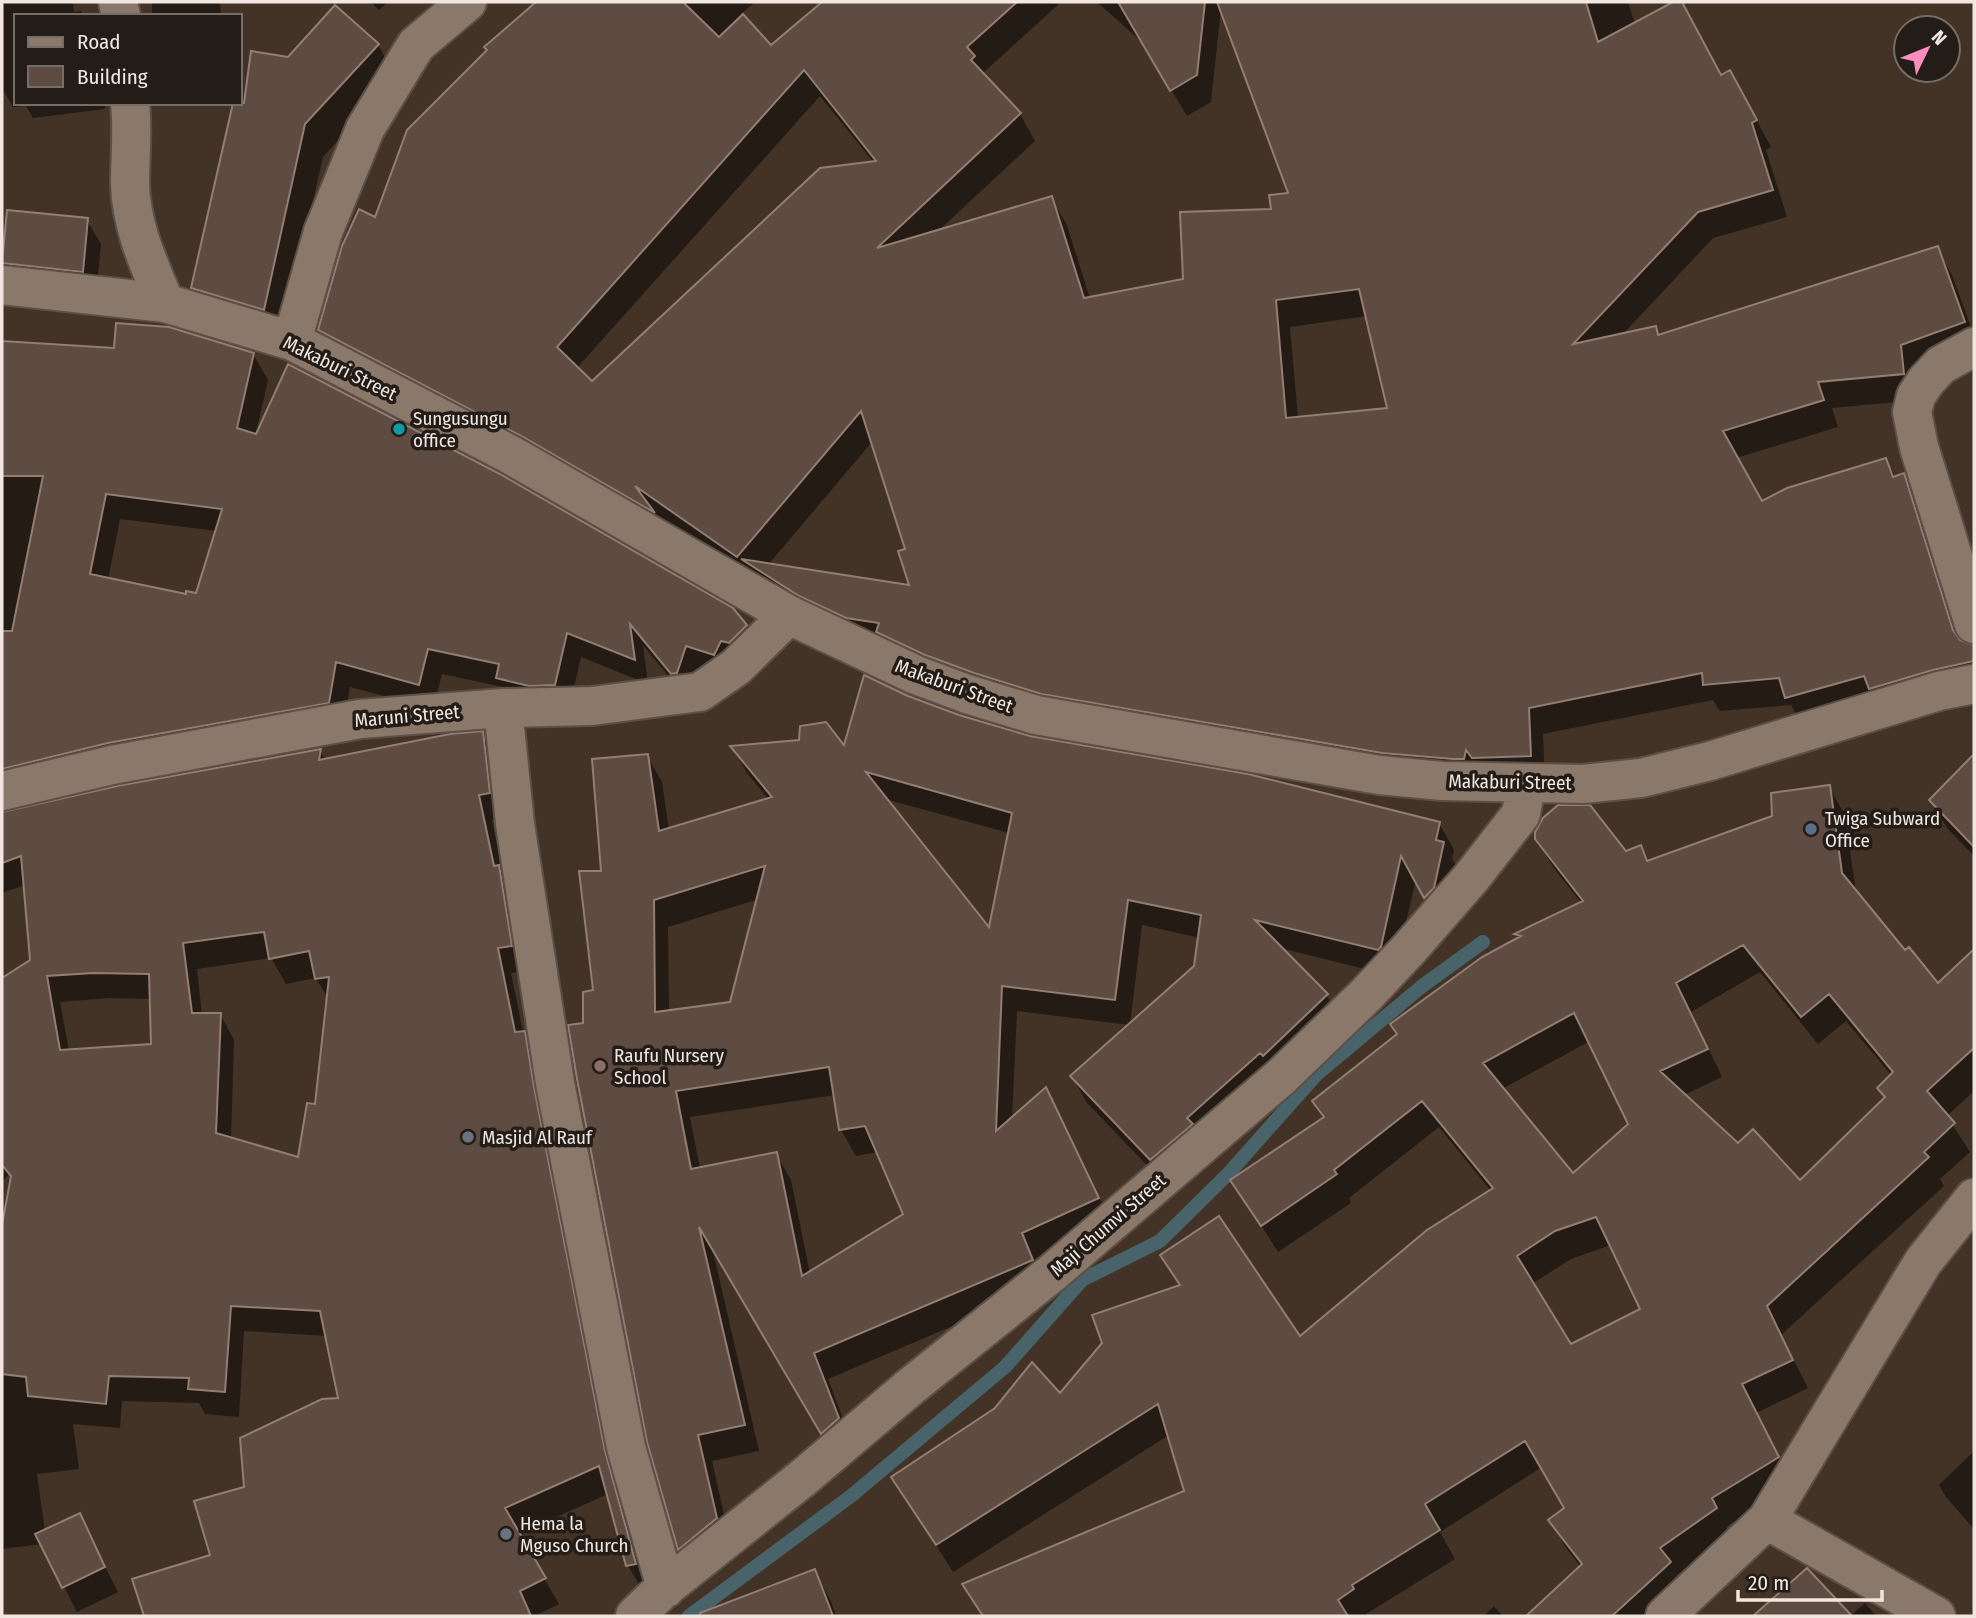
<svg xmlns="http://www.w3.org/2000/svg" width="1976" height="1618" viewBox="0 0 1976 1618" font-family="'Fira Sans Condensed',sans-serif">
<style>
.shadow{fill:#0007;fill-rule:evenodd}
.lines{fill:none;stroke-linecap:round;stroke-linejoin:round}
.stream{stroke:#48636a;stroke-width:14}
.building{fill:#5e4b41;stroke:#937e73;stroke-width:2;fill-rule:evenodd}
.minor-casing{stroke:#5c4f45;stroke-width:42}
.minor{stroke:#8a796b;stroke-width:38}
.culture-dot{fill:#0f9aa8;stroke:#231c17;stroke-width:2.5}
.service-dot{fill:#5c6f8a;stroke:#231c17;stroke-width:2.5}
.education-dot{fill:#8d6e63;stroke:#231c17;stroke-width:2.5}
.worship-dot{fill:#6b7280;stroke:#231c17;stroke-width:2.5}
.labels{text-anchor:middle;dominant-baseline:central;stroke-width:7;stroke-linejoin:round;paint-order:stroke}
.street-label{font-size:19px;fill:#f1e7e0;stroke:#231c17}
.poi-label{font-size:19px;fill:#f1e7e0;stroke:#231c17;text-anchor:start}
</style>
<rect width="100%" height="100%" fill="#423326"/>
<path class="shadow" d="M 2,2 L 73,2 L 74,12 L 81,11 L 84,16 L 16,16 L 16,103 L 104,103 L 105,109 L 33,118 L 26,106 L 13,107 L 2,88 Z
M 152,2 L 220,2 L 221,16 L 152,16 Z
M 371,2 L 388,2 L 379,10 Z
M 539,2 L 755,2 L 741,14 L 771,47 L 825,2 L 853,2 L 876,30 L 909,2 L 1061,2 L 983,73 L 1020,114 L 1035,141 L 937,232 L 1051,198 L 1067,225 L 1090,299 L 1185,281 L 1291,194 L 1221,9 L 1211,102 L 1187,116 L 1144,44 L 1097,2 L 1469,2 L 1480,55 L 1499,54 L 1498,2 L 1628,2 L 1635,24 L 1680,2 L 1721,77 L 1745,99 L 1771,147 L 1766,150 L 1787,217 L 1713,238 L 1622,335 L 1655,328 L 1660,336 L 1937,248 L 1952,275 L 1974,335 L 1918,400 L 1832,408 L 1838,427 L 1736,458 L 1762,503 L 1886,460 L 1896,478 L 1903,475 L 1919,502 L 1963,644 L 1974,647 L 1974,691 L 1802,724 L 1791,705 L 1720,711 L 1713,700 L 1543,734 L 1545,782 L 1058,720 L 753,582 L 655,515 L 667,536 L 335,356 L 320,330 L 376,219 L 488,51 L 487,48 ZM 820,96 L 874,163 L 592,384 L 576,369 ZM 1367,316 L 1389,409 L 1298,418 L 1290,327 ZM 872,442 L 907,551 L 911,587 L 768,565 Z
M 378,45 L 396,77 L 323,157 L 281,341 L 211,320 L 193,288 L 288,59 Z
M 86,219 L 101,244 L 96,296 L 18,288 L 4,263 Z
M 5,343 L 115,350 L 253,354 L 268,380 L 255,438 L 732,610 L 746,626 L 761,652 L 687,699 L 643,645 L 648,684 L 581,657 L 569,710 L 513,703 L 503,687 L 442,674 L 433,709 L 350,687 L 343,728 L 2,801 L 2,344 ZM 120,519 L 217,531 L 197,595 L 187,596 L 108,580 Z
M 908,697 L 959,716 L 1029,738 L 1439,823 L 1454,850 L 1452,858 L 1458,869 L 1440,923 L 1416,880 L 1393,976 L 1280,948 L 1326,995 L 1342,1021 L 1166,1185 L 1087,1103 L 1072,1076 L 1196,967 L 1200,938 L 1142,925 L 1130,1025 L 1017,1011 L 1012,1119 L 1045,1090 L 1060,1116 L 1112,1224 L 1036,1260 L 1047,1286 L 828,1379 L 853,1445 L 838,1458 L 712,1247 L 759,1451 L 712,1461 L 731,1545 L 694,1575 L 680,1549 L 649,1442 L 585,1024 L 595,992 L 603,873 L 647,756 L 662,782 L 669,830 L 769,800 L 747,773 L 733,748 L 845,749 ZM 885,799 L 1009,833 L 990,931 ZM 759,899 L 731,1003 L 669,1012 L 668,927 ZM 835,1095 L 841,1130 L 856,1156 L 878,1152 L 905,1215 L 810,1273 L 791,1180 L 776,1154 L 700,1169 L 690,1117 Z
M 482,733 L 497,759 L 503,818 L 492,820 L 525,971 L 511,973 L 523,1032 L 539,1058 L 650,1589 L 643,1591 L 628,1566 L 608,1494 L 518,1534 L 559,1604 L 535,1616 L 146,1616 L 135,1580 L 212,1556 L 245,1488 L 340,1400 L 327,1336 L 244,1331 L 239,1417 L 205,1414 L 199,1403 L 122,1401 L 120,1428 L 73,1424 L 79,1469 L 37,1474 L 45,1532 L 79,1516 L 118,1592 L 77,1612 L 42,1544 L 2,1549 L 2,1235 L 14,1168 L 2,1182 L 2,1033 L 27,1028 L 2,986 L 2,980 L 32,961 L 25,885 L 2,893 L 2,814 L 320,750 L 325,760 ZM 271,958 L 286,984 L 316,978 L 329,1000 L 316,1106 L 299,1160 L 231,1139 L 234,1040 L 220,1014 L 202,1015 L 197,969 ZM 109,998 L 151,999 L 153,1045 L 69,1051 L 60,1002 Z
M 1974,757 L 1974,856 L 1947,828 L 1931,800 Z
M 1829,787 L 1845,815 L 1856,892 L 1905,953 L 1938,985 L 1974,952 L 1974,1091 L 1947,1116 L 1970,1152 L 1940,1179 L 1944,1186 L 1781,1335 L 1808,1388 L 1756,1413 L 1794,1486 L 1726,1527 L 1732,1536 L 1677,1575 L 1685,1591 L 1658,1616 L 1529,1616 L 1581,1567 L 1566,1548 L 1550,1520 L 1566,1509 L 1542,1467 L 1440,1532 L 1455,1559 L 1366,1614 L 1368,1616 L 982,1616 L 964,1585 L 1187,1492 L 1169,1435 L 953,1572 L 893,1478 L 1060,1396 L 1181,1286 L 1163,1256 L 1300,1338 L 1491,1191 L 1439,1127 L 1349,1198 L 1351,1203 L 1278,1252 L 1233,1181 L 1324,1119 L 1314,1101 L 1518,939 L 1516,935 L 1582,904 L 1553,867 L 1536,838 L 1625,853 L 1640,847 L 1649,862 L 1774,817 ZM 1760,972 L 1818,1044 L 1846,1021 L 1892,1076 L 1879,1088 L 1885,1099 L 1800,1182 L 1738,1145 L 1684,1095 L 1722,1077 L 1691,1012 ZM 1590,1041 L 1630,1124 L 1572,1176 L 1502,1089 ZM 1611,1245 L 1642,1310 L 1570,1347 L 1532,1284 L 1571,1259 Z
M 1974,1451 L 1974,1529 L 1946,1497 L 1939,1485 Z
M 814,1571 L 830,1599 L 836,1616 L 731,1616 L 726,1605 Z
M 1865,1603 L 1876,1616 L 1850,1616 Z
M 1494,1606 L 1503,1616 L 1484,1616 Z"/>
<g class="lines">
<path class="stream" d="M 619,1306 L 632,1358
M 646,1426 L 647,1472
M 689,1616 L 851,1496 L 1005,1367 L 1082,1280 L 1160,1241 L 1229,1173 L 1316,1075 L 1421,987 L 1483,942"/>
</g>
<path class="building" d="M 536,2 L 683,2 L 719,37 L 743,14 L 771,45 L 822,2 L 1017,2 L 967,47 L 975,56 L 971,60 L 1021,113 L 877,248 L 1052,196 L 1084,298 L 1183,279 L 1180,212 L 1271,209 L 1269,195 L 1288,193 L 1217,2 L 1586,2 L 1598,42 L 1673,2 L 1682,2 L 1721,75 L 1730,70 L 1757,120 L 1752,123 L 1773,190 L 1698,212 L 1573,344 L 1656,326 L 1658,335 L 1938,246 L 1965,322 L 1901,345 L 1904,374 L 1818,382 L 1824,400 L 1723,431 L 1762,501 L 1787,488 L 1886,458 L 1893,477 L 1904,473 L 1953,630 L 1960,640 L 1974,645 L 1974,661 L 1933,670 L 1869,689 L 1864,676 L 1785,698 L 1779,678 L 1703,685 L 1702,673 L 1529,708 L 1531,756 L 1472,758 L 1466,750 L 1464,759 L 1453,759 L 1382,753 L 1041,694 L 974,673 L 925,655 L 876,632 L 879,623 L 846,618 L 799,596 L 741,559 L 909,585 L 898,551 L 905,549 L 861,411 L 737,557 L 635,486 L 655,513 L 521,436 L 318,330 L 342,246 L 359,209 L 375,217 L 407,130 L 487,50 L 484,47 ZM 804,70 L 876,161 L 820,168 L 592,381 L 557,347 ZM 1359,289 L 1387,408 L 1286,418 L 1276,300 Z
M 1118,2 L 1205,2 L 1197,75 L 1170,91 Z
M 335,5 L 379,44 L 305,124 L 264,310 L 191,288 L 233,103 L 244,103 L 251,51 L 288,57 Z
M 7,210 L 88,218 L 83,272 L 2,263 Z
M 116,323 L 169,327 L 254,353 L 237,428 L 256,434 L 288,364 L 500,474 L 733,608 L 747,625 L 729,643 L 721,641 L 714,655 L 686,646 L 677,673 L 671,674 L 630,624 L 635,660 L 567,633 L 555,685 L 529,686 L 496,678 L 499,664 L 428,649 L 419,685 L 336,662 L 329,703 L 108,743 L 2,769 L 2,631 L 12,631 L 43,476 L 2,476 L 2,341 L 114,348 ZM 106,494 L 222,509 L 196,593 L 186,591 L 186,594 L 90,574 Z
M 864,675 L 908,696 L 959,715 L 1030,736 L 1248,774 L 1440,822 L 1436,840 L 1444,842 L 1434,888 L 1424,898 L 1401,856 L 1381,947 L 1378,950 L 1255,920 L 1328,994 L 1263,1056 L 1260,1053 L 1187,1118 L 1193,1124 L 1150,1160 L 1070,1076 L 1194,966 L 1201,915 L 1128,900 L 1115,1000 L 1002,986 L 996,1131 L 1046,1087 L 1099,1198 L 1022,1233 L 1033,1260 L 814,1353 L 839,1418 L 821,1434 L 699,1227 L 745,1425 L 698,1435 L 717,1518 L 678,1550 L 647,1442 L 577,1079 L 568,1025 L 583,1023 L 583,992 L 593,990 L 579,871 L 601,871 L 592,759 L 648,754 L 659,831 L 772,797 L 730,746 L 799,740 L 800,726 L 826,722 L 844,745 ZM 866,772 L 1012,813 L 989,927 ZM 765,866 L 730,1002 L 655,1012 L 654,900 ZM 829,1067 L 839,1130 L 865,1126 L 903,1214 L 802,1276 L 777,1152 L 691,1169 L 676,1091 Z
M 483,731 L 490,793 L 479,795 L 494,866 L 499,865 L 512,946 L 498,948 L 515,1032 L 525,1031 L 534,1087 L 605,1451 L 636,1564 L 626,1566 L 599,1466 L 505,1508 L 546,1578 L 520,1591 L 531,1616 L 144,1616 L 132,1579 L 210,1555 L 194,1501 L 244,1487 L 240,1438 L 322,1399 L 338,1398 L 320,1311 L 231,1306 L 225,1392 L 188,1389 L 189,1378 L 109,1376 L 106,1404 L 28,1396 L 26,1377 L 2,1374 L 2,1225 L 11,1176 L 2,1165 L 2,978 L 30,960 L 21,856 L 2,863 L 2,812 L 117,786 L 321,749 L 319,760 L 450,734 ZM 264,932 L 269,959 L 309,951 L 315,979 L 329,977 L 315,1104 L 307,1103 L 298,1157 L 216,1133 L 221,1013 L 192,1013 L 183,943 ZM 93,973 L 149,974 L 151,1044 L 60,1050 L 47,976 Z
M 1974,754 L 1974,847 L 1929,800 Z
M 1830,785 L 1842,873 L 1905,950 L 1909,947 L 1938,983 L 1974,949 L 1974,1048 L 1927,1091 L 1955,1123 L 1924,1152 L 1929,1157 L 1767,1306 L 1793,1360 L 1742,1384 L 1779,1457 L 1712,1498 L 1717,1508 L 1660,1548 L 1671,1562 L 1612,1616 L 1526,1616 L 1582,1564 L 1548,1520 L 1564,1508 L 1525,1441 L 1425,1504 L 1440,1530 L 1352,1585 L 1354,1589 L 1338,1600 L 1348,1616 L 983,1616 L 962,1584 L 1184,1491 L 1158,1404 L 936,1545 L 891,1477 L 995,1408 L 1032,1362 L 1060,1393 L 1102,1343 L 1092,1315 L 1180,1285 L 1160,1255 L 1219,1216 L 1300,1336 L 1427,1230 L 1493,1188 L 1422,1101 L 1334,1170 L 1337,1174 L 1261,1226 L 1230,1180 L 1324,1117 L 1312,1101 L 1397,1034 L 1390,1024 L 1482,957 L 1521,936 L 1514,934 L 1583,901 L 1535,839 L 1535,832 L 1543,818 L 1558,805 L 1590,805 L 1626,851 L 1641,845 L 1647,861 L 1772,816 L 1771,793 ZM 1743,945 L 1801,1017 L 1829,994 L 1893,1072 L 1877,1088 L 1885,1097 L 1800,1180 L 1753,1129 L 1738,1143 L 1660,1071 L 1708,1049 L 1676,983 ZM 1574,1013 L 1628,1124 L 1573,1173 L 1483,1063 ZM 1596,1217 L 1640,1309 L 1571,1344 L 1517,1256 L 1555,1231 Z
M 80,1513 L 105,1567 L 62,1588 L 35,1534 Z
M 1807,1568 L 1852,1616 L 1753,1616 Z
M 815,1569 L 833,1616 L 700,1616 L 700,1613 Z"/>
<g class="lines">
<g class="minor-casing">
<path id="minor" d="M 118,2 L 121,16
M 130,103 C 133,130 130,157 130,184 C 131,226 149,265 165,303
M 2,285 L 165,303 L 292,341 L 511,455 L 789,615 L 916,675 L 967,694 L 1036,715 L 1379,775 L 1442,781 L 1583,784 L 1641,778 L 1710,761 L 1939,691 L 1974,684
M 292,341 L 323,232 L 365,129 L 416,45 L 467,2
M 1974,347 L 1941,365 L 1926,381 L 1916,396 L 1912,412 L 1919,447 L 1974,624
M 503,708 L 515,824 L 555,1083 L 626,1447 L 666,1588
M 2,791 L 112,765 L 360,719 L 503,708 L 592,706 L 700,692 L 736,667 L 789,615
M 1767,1520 L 1936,1616
M 635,1616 L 660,1592 L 804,1477 L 910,1387 L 1052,1273 L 1281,1077 L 1365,996 L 1410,948 L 1471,878 L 1521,814 L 1526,784
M 1665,1616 L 1767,1520 L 1923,1262 L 1974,1198"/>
</g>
<use href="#minor" class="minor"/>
</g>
<circle class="culture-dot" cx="399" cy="429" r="7"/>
<circle class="service-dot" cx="1811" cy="829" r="7"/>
<circle class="education-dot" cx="600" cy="1066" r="7"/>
<g class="worship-dot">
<circle cx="468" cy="1137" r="7"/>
<circle cx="506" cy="1534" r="7"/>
</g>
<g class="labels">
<g class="street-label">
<text transform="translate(340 368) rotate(26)">Makaburi Street</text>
<text transform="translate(954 686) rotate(20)">Makaburi Street</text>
<text transform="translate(407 716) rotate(-5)">Maruni Street</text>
<text transform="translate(1510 782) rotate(1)">Makaburi Street</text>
<text transform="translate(1108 1225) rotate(-41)">Maji Chumvi Street</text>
</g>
<g class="poi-label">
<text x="413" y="418">Sungusungu<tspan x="413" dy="22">office</tspan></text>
<text x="1825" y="818">Twiga Subward<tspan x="1825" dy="22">Office</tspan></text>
<text x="614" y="1055">Raufu Nursery<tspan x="614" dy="22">School</tspan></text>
<text x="482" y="1137">Masjid Al Rauf</text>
<text x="520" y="1523">Hema la<tspan x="520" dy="22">Mguso Church</tspan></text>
</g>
</g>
<rect width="1976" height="1618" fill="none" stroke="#f1e7e0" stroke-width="7"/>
<rect x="14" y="14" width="228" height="91" fill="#231c17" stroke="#756d67" stroke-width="2"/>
<rect x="28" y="37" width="35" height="10" fill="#8a796b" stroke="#756d67" stroke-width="2"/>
<text x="77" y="49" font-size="21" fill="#f1e7e0">Road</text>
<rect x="28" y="66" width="35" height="21" fill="#5e4b41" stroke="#756d67" stroke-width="2"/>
<text x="77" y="84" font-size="21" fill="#f1e7e0">Building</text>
<g transform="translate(1927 49) rotate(47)"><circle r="33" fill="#231c17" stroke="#756d67" stroke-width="2"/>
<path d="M0-5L12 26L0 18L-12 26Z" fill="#fd8ebe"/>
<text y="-10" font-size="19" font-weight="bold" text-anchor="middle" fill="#f1e7e0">N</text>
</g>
<path d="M1738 1590v10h144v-10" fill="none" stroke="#f1e7e0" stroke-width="3.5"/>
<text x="1748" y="1590" font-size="21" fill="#f1e7e0" stroke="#231c17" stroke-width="5" paint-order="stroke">20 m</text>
</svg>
